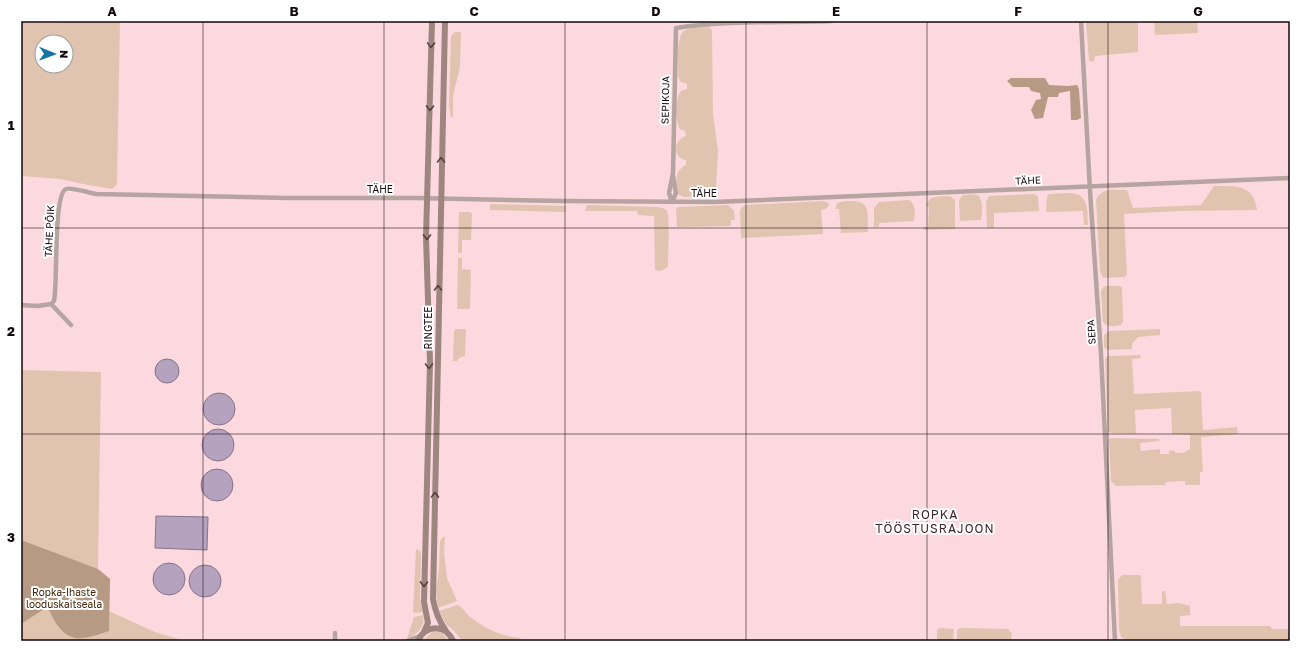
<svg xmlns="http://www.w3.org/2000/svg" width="1311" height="662" viewBox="0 0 1311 662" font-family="'Golos Text',sans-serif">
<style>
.green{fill:#e0c4b0;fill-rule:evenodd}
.forest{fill:#b79a84}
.water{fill:#b5a2bf;stroke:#847489}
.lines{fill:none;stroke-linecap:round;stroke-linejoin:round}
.street{stroke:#b5a4a0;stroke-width:4.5}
.secondary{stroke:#9e8580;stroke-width:6}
.oneway{stroke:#524040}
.grid{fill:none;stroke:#13080b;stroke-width:1;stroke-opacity:0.55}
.labels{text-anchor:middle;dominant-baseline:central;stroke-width:4;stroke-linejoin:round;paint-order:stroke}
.street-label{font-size:10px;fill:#13080b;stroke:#fff}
.park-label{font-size:10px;fill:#412206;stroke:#fff}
.quarter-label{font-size:12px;letter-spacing:1px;fill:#40262b;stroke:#fff}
.neatline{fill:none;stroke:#13080b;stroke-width:1.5}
.grid-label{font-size:13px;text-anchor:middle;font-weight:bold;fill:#13080b}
</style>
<rect width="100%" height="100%" fill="#fcd9df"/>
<path class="green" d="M 61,21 L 120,21 L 117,184 L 112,189 L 83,184 L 61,179 L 21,176 L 21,23 L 61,23 ZM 42,42 L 66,42 L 66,66 L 42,66 Z
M 1086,21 L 1138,21 L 1138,52 L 1095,56 L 1094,62 L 1089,61 Z
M 1154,21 L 1197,21 L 1198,33 L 1155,35 Z
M 708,27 L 711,28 L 712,32 L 713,114 L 718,151 L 716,189 L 715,195 L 711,196 L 685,197 L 679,195 C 676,182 673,172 686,165 L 686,160 C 672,157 673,140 686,136 L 685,131 L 680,129 C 675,121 675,98 681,91 L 687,89 L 687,84 L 681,82 L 678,77 C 678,67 676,36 684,31 C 690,27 701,28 708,27 Z
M 455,32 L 461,32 L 460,67 L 453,96 L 453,117 L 451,117 L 449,105 L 451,36 Z
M 1214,186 C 1235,186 1254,184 1257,210 L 1177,211 L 1124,214 L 1127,275 L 1124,277 L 1103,278 L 1100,271 L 1096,200 C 1101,187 1115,190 1127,190 L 1133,208 L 1201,205 Z
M 1068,193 C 1089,193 1087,208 1088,225 L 1084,225 L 1083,211 L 1046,212 L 1047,197 L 1049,194 Z
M 1034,194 L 1038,196 L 1039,211 L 994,213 L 994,228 L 987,228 L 986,202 L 989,196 Z
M 963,195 C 967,195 973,194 977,195 C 984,198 982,215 981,220 L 960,221 L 959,200 Z
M 950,196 L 955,200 L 955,229 L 923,230 L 923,227 L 928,227 L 929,207 L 926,206 C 929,194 940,197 950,196 Z
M 909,200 C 916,204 915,214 914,221 L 879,223 L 879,227 L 874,227 L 874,208 L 879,202 Z
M 823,201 L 828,203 L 829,206 L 825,209 L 821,210 L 823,234 L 741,238 L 740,211 L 741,208 L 746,205 Z
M 845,201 C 872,200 867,209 868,232 L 841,233 L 839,209 L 835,209 L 837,203 Z
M 490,204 L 566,206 L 566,212 L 490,210 Z
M 587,205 L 658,207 C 661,208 665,208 667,211 C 670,217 668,257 668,266 C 665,270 660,272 655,270 L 654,216 L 638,215 L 637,211 L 585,211 Z
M 728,205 L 734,211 L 735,220 L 731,220 L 731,226 L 677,227 L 676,208 L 679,207 Z
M 459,212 L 470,212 L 472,214 L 471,240 L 462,240 L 462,253 L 458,253 Z
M 458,258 L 462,258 L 462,269 L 471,270 L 470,309 L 457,309 Z
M 1107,286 L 1119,286 L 1122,287 L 1123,322 L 1121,325 C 1115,326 1107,328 1103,322 L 1101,292 L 1103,287 Z
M 455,329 L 466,329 L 465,356 L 459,358 L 457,361 L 453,361 L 454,332 Z
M 1160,329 L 1160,335 L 1138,337 L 1132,344 L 1132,349 L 1108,350 L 1104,347 L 1104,335 L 1109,331 Z
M 1140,355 L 1141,358 L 1132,359 L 1134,394 L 1200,391 L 1201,392 L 1203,430 L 1237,427 L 1238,434 L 1201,437 L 1203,472 L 1200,472 L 1200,485 L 1185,485 L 1185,481 L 1166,482 L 1165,485 L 1116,486 L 1111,481 L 1109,440 L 1110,438 L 1159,439 L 1159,441 L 1140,443 L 1141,451 L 1160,449 L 1160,454 L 1169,454 L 1169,451 L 1173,450 L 1176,453 L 1183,453 L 1190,449 L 1190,435 L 1172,434 L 1171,408 L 1135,410 L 1136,434 L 1112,433 L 1108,432 L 1105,359 L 1108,356 Z
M 21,370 L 101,372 L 98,569 L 110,579 L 109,611 L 155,632 L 178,639 L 180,641 L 21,641 Z
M 443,537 L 445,537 L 444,553 L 447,578 L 457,601 L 438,608 L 436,590 L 439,569 L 440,541 Z
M 416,549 L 420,551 L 421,554 L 420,599 L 423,612 L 415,613 L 413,612 Z
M 1122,575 L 1140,575 L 1141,576 L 1142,604 L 1162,604 L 1162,591 L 1165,591 L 1167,604 L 1179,603 L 1190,606 L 1190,615 L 1180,616 L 1180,626 L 1270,626 L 1272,629 L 1290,629 L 1290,641 L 1127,641 L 1121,637 L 1119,629 L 1118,580 Z
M 457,605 C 463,607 465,612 469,616 C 485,629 500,636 521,638 L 518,641 L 463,640 L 460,638 L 453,630 L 446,624 L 439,611 Z
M 423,615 C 426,627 417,634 407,639 L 414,617 Z
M 940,628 L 954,629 L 953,641 L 937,641 L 937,630 Z
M 960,628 L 1008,629 L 1012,634 L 1011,641 L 957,641 L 957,630 Z
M 433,631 L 442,633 L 449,641 L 423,641 Z"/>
<path class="forest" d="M 1011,78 L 1045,78 L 1049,85 L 1068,86 L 1077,85 L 1079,89 L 1081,118 L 1077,120 L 1071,120 L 1070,91 L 1059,93 L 1058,97 L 1048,97 L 1043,118 L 1035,119 L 1031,110 L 1036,100 L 1041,99 L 1040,93 L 1031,91 L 1029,87 L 1013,87 L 1007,81 Z
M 21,540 L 98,569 L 110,579 L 109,631 C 90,637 73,646 58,626 C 54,621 51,613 47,607 L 21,624 Z"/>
<path class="water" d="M155 371a12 12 0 1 1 24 0a12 12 0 1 1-24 0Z
M203 409a16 16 0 1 1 32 0a16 16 0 1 1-32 0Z
M202 445a16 16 0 1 1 32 0a16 16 0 1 1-32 0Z
M201 485a16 16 0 1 1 32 0a16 16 0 1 1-32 0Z
M 156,516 L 208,517 L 207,550 L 155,548 Z
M153 579a16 16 0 1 1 32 0a16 16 0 1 1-32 0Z
M189 581a16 16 0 1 1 32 0a16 16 0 1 1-32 0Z"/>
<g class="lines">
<path class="street" d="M 1081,21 L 1090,191 L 1101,354 L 1115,641
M 672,202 L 669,193 L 673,173 L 676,28 C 728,20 780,23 832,21
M 672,202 L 676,193 L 673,176
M 51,304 L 71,325
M 21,305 L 38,306 L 51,304 L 54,301 C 58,283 53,194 66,189 C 71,187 90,193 96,194 L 286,198 L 416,198 L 563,201 L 714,202 L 1290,178
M 335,633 L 335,641
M 407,641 L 420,636"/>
<path class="secondary" d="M 445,21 L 433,599 C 435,611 439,621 446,631
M 424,632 L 428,623 L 424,602 L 430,362 L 426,237 L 432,21
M 418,641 C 425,624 446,624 453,641"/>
</g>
<defs><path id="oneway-chevron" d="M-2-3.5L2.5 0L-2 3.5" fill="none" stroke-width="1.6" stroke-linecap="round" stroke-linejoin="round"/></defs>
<g class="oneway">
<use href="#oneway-chevron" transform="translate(431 45) rotate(92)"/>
<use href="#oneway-chevron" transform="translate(430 108) rotate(91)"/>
<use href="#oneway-chevron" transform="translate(441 160) rotate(-89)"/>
<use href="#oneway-chevron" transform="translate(427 237) rotate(90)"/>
<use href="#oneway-chevron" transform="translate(438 288) rotate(-89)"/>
<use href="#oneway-chevron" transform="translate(429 366) rotate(90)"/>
<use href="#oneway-chevron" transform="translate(435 495) rotate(-89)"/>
<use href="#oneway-chevron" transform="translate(424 584) rotate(91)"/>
</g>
<path class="grid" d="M 203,21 L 203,641M 384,21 L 384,641M 565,21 L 565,641M 746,21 L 746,641M 927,21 L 927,641M 1108,21 L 1108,641M 21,228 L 1290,228M 21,434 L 1290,434"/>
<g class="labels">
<g class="street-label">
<text transform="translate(665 100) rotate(-89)">SEPIKOJA</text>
<text transform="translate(1028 180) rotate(-3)">TÄHE</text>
<text x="380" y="189">TÄHE</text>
<text x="704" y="193">TÄHE</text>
<text transform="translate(49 231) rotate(-87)">TÄHE PÕIK</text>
<text transform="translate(428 328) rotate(-90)">RINGTEE</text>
<text transform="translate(1091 332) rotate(-94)">SEPA</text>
</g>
<g class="park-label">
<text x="64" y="592">Ropka-Ihaste<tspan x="64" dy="12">looduskaitseala</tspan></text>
</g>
<g class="quarter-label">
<text x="935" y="514">ROPKA<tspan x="935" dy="14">TÖÖSTUSRAJOON</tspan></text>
</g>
</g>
<rect width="1311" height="662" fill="none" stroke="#ffffff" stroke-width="44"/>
<g transform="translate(54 54) rotate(91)"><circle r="19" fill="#ffffff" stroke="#a19c9d"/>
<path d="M0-3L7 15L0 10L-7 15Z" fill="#1674a2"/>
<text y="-6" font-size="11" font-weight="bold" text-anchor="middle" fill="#13080b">N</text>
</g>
<rect x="22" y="22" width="1267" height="618" class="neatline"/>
<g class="grid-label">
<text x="112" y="16">A</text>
<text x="294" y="16">B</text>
<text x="474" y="16">C</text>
<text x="656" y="16">D</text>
<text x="836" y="16">E</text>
<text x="1018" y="16">F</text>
<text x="1198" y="16">G</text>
<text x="11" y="130">1</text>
<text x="11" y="336">2</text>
<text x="11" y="542">3</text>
</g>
</svg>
